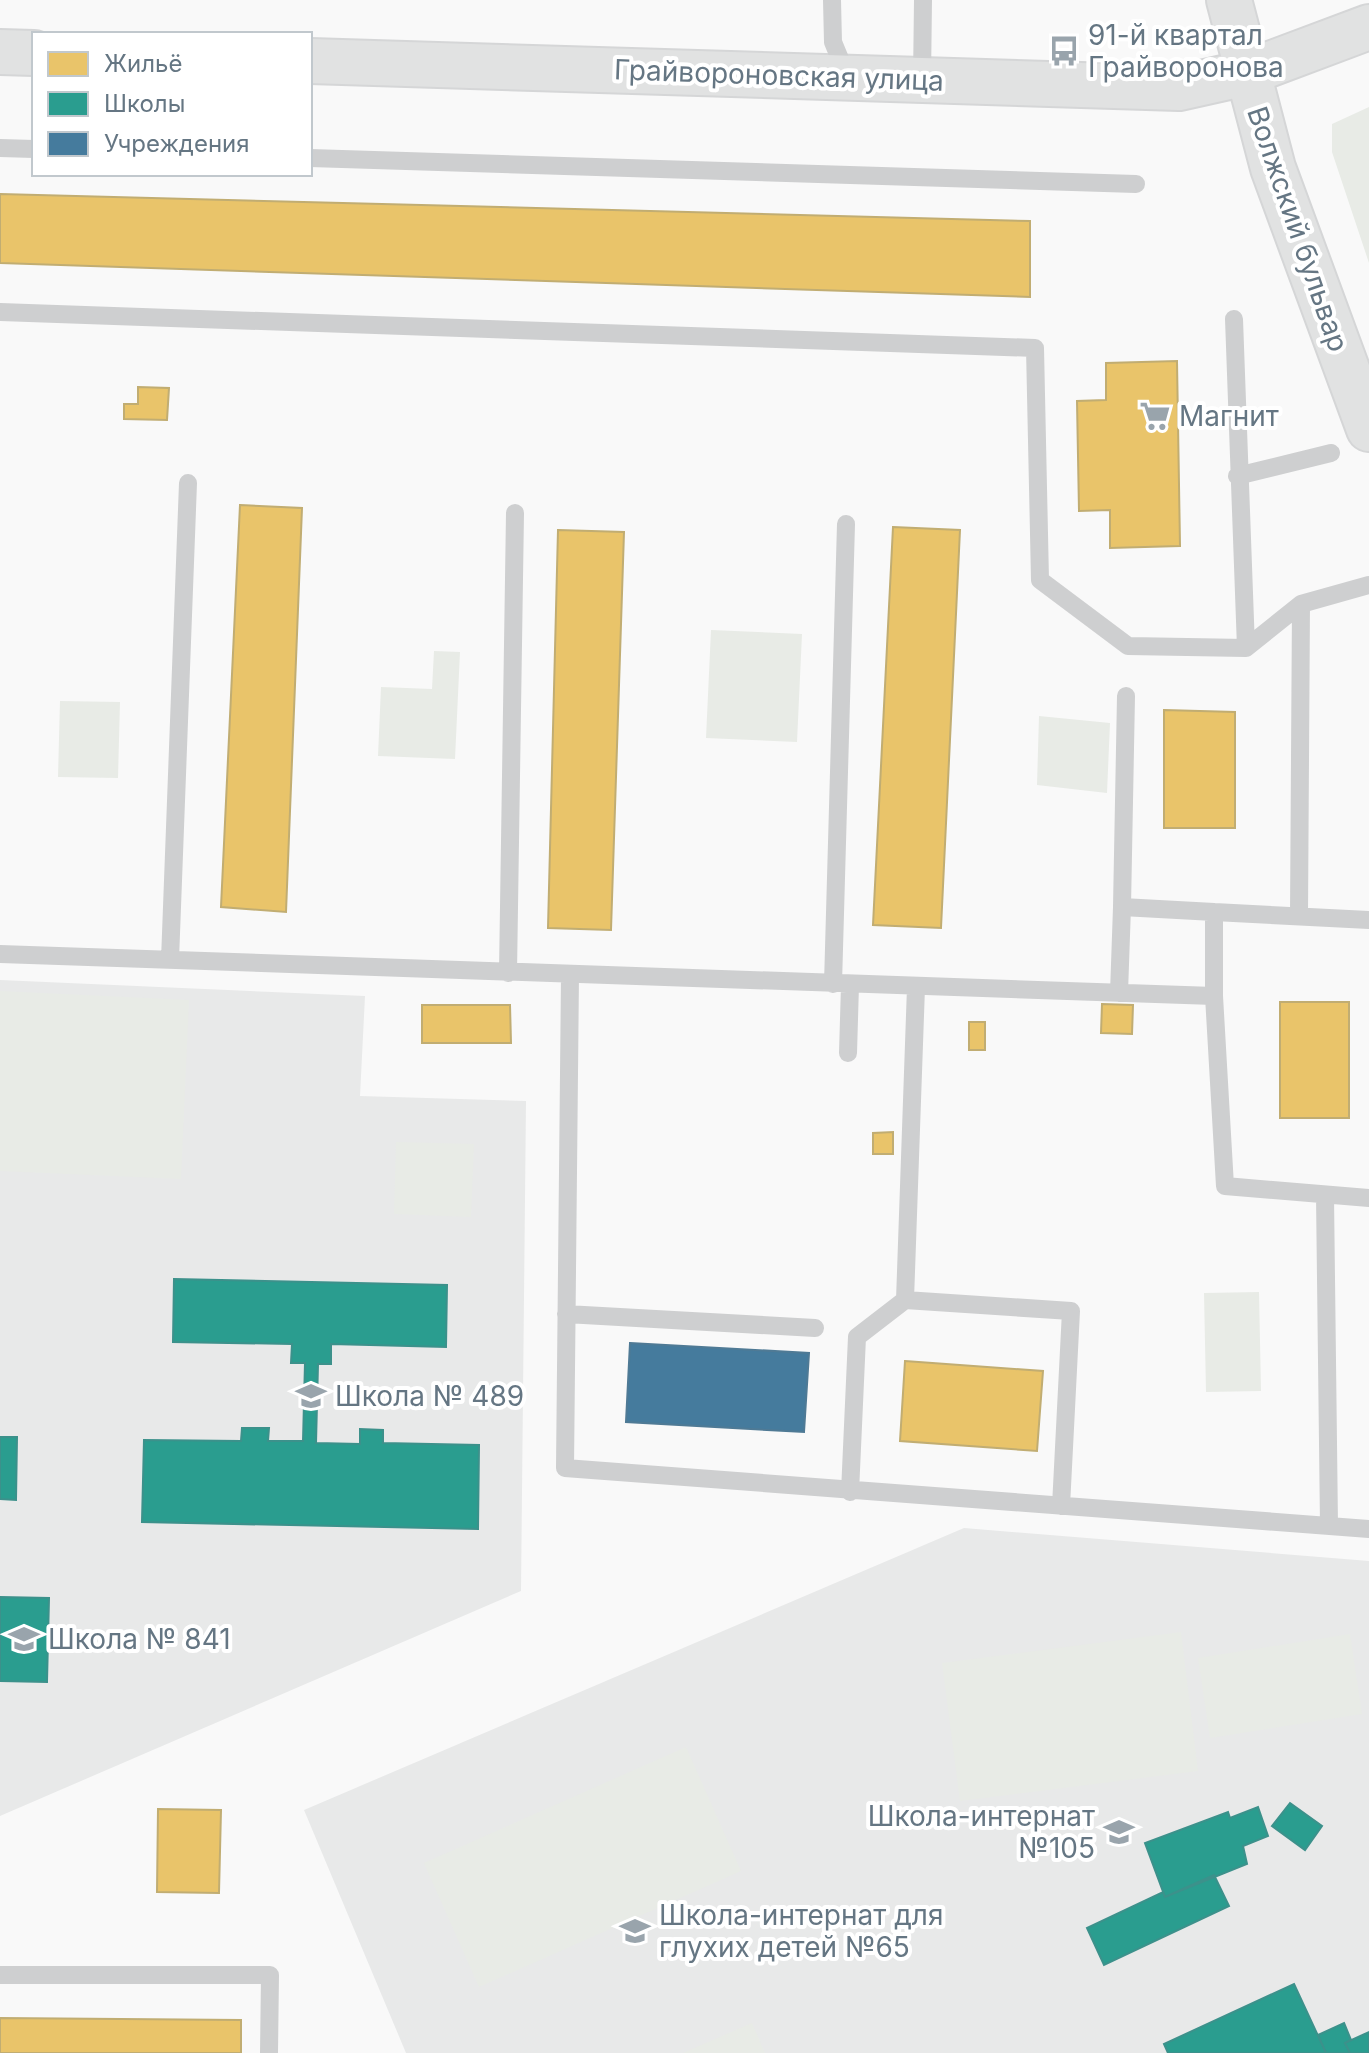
<svg xmlns="http://www.w3.org/2000/svg" width="1369" height="2053" viewBox="0 0 1369 2053" font-family="Inter,sans-serif">
<style>
.built{fill:#e8e9e9}
.green{fill:#e8ebe6}
.homes{fill:#e9c46a;stroke:#c1ad72;stroke-width:2}
.schools{fill:#2a9d8f;stroke:#3c918b;stroke-width:2}
.public{fill:#457b9d;stroke:#4f7a95;stroke-width:2}
.lines{fill:none;stroke-linecap:round;stroke-linejoin:round}
.secondary-casing{stroke:#d5d6d7;stroke-width:48}
.lane{stroke:#cecfd0;stroke-width:18}
.secondary{stroke:#e1e2e2;stroke-width:44}
.labels{text-anchor:middle;dominant-baseline:central;stroke-width:8;stroke-linejoin:round;paint-order:stroke}
.poi-label{font-size:28px;fill:#657683;stroke:#fff;text-anchor:start}
.street-label{font-size:28px;fill:#657683;stroke:#fff}
</style>
<rect width="100%" height="100%" fill="#f9f9f9"/>
<path class="built" d="M 0,980 L 365,996 L 360,1096 L 526,1101 L 521,1591 L 0,1816 Z
M 964,1528 L 1369,1561 L 1369,2053 L 406,2053 L 304,1810 Z"/>
<path class="green" d="M 1369,107 L 1369,263 L 1332,152 L 1332,124 Z
M 711,630 L 802,634 L 797,742 L 706,738 Z
M 434,651 L 460,652 L 455,759 L 378,756 L 381,687 L 432,689 Z
M 60,701 L 120,702 L 118,778 L 58,777 Z
M 1039,716 L 1110,723 L 1107,793 L 1037,785 Z
M 0,991 L 189,1000 L 181,1179 L 0,1171 Z
M 396,1142 L 474,1144 L 471,1217 L 394,1214 Z
M 1259,1292 L 1261,1391 L 1206,1392 L 1204,1293 Z
M 1181,1632 L 1198,1771 L 960,1801 L 942,1663 Z
M 1350,1634 L 1362,1714 L 1210,1738 L 1198,1658 Z
M 686,1747 L 741,1871 L 479,1987 L 424,1863 Z
M 752,2023 L 765,2053 L 683,2053 Z"/>
<path class="homes" d="M 0,194 L 1030,221 L 1030,297 L 0,263 Z
M 1177,361 L 1180,546 L 1110,548 L 1110,510 L 1079,511 L 1077,401 L 1106,400 L 1106,363 Z
M 138,387 L 169,388 L 167,420 L 124,419 L 124,404 L 138,404 Z
M 240,505 L 302,508 L 286,912 L 221,907 Z
M 893,527 L 960,530 L 941,928 L 873,925 Z
M 558,530 L 624,532 L 611,930 L 548,928 Z
M 1164,710 L 1235,712 L 1235,828 L 1164,828 Z
M 1280,1002 L 1349,1002 L 1349,1118 L 1280,1118 Z
M 1102,1004 L 1133,1005 L 1132,1034 L 1101,1033 Z
M 422,1005 L 510,1005 L 511,1043 L 422,1043 Z
M 969,1022 L 985,1022 L 985,1050 L 969,1050 Z
M 893,1132 L 893,1154 L 873,1154 L 873,1133 Z
M 905,1361 L 1043,1371 L 1037,1451 L 900,1441 Z
M 158,1809 L 221,1810 L 219,1893 L 157,1892 Z
M 0,2018 L 241,2020 L 241,2053 L 0,2053 Z"/>
<path class="schools" d="M 174,1279 L 447,1285 L 446,1347 L 331,1344 L 331,1364 L 318,1364 L 316,1443 L 360,1444 L 360,1429 L 383,1430 L 383,1443 L 479,1445 L 478,1529 L 142,1522 L 144,1440 L 241,1441 L 242,1428 L 269,1428 L 268,1441 L 303,1441 L 305,1363 L 291,1363 L 292,1344 L 173,1342 Z
M 0,1437 L 17,1437 L 16,1500 L 0,1499 Z
M 0,1597 L 49,1598 L 47,1682 L 0,1681 Z
M 1290,1803 L 1322,1826 L 1305,1850 L 1272,1826 Z
M 1258,1807 L 1268,1836 L 1243,1846 L 1247,1864 L 1165,1897 L 1145,1843 L 1228,1812 L 1230,1818 Z
M 1214,1875 L 1229,1906 L 1104,1965 L 1087,1928 L 1163,1892 L 1165,1897 Z
M 1294,1984 L 1326,2053 L 1168,2053 L 1164,2044 Z
M 1344,2023 L 1351,2040 L 1345,2043 L 1350,2053 L 1326,2053 L 1318,2035 Z
M 1369,2032 L 1369,2053 L 1350,2053 L 1345,2043 Z"/>
<path class="public" d="M 630,1343 L 809,1353 L 804,1432 L 626,1422 Z"/>
<g class="lines">
<g class="secondary-casing">
<path id="secondary" d="M 1229,0 L 1273,168 L 1369,429
M 0,52 L 34,53
M 310,61 L 1179,88 L 1246,73 L 1369,27"/>
</g>
<path class="lane" d="M 832,0 L 833,42 L 847,76
M 922,80 L 923,0
M 0,148 L 34,149
M 310,158 L 1136,184
M 0,312 L 1035,348 L 1040,580 L 1128,646 L 1246,648 L 1301,604 L 1369,585
M 1234,319 L 1246,648
M 1237,476 L 1331,453
M 1122,907 L 1126,696
M 1299,914 L 1301,604
M 0,954 L 1214,996 L 1214,912 L 1369,920
M 170,960 L 188,483
M 508,973 L 515,513
M 570,975 L 565,1468 L 1369,1529
M 833,984 L 846,524
M 1119,993 L 1122,907 L 1214,912
M 1214,996 L 1225,1186 L 1369,1198
M 848,1053 L 850,985
M 1325,1196 L 1329,1525
M 905,1300 L 916,987
M 566,1314 L 815,1328
M 850,1492 L 857,1337 L 905,1300 L 1071,1311 L 1061,1506
M 0,1975 L 270,1975 L 269,2053"/>
<use href="#secondary" class="secondary"/>
</g>
<defs>
<g id="bus-bare" transform="scale(2.4)"><path d="M-5-6H5V4H4V6H2V4H-2V6H-4V4H-5ZM-3.5-4V0h7V-4ZM-3.5 1.2v1.5H-2V1.2ZM2 1.2v1.5H3.5V1.2Z" fill="#99a4ac" stroke="#fff" stroke-width="2.5" paint-order="stroke"/></g>
<g id="supermarket-bare" transform="scale(2.4)"><path d="M-6-5.5h2.5l.6 2H6L4.5 2H-2.5L-4.4-4H-6ZM-1.5 3.2a1.3 1.3 0 1 0 .1 0ZM3 3.2a1.3 1.3 0 1 0 .1 0Z" fill="#99a4ac" stroke="#fff" stroke-width="2.5" paint-order="stroke"/></g>
<g id="school-bare" transform="scale(2.4)"><path d="M0-5L7-2L0 1L-7-2ZM-4 1L0 2.5L4 1V4Q0 6-4 4Z" fill="#99a4ac" stroke="#fff" stroke-width="2.5" paint-order="stroke"/></g>
</defs>
<g fill-rule="evenodd">
<use href="#bus-bare" x="1064" y="51"/>
<use href="#supermarket-bare" x="1155" y="416"/>
<use href="#school-bare" x="311" y="1396"/>
<use href="#school-bare" x="24" y="1639"/>
<use href="#school-bare" x="1119" y="1832"/>
<use href="#school-bare" x="635" y="1931"/>
</g>
<g class="labels">
<g class="poi-label">
<text x="1088" y="35">91-й квартал<tspan x="1088" dy="32">Грайворонова</tspan></text>
<text x="1179" y="416">Магнит</text>
<text x="335" y="1396">Школа № 489</text>
<text x="48" y="1639">Школа № 841</text>
<text x="1095" y="1816" text-anchor="end">Школа-интернат<tspan x="1095" dy="32">№105</tspan></text>
<text x="659" y="1915">Школа-интернат для<tspan x="659" dy="32">глухих детей №65</tspan></text>
</g>
<g class="street-label">
<text transform="translate(779 75) rotate(2)">Грайвороновская улица</text>
<text transform="translate(1298 229) rotate(71)">Волжский бульвар</text>
</g>
</g>
<rect x="32" y="32" width="280" height="144" fill="#ffffff" stroke="#c1c8cd" stroke-width="2"/>
<rect x="48" y="52" width="40" height="24" fill="#e9c46a" stroke="#c1c8cd" stroke-width="2"/>
<text x="104" y="72" font-size="24" fill="#657683">Жильё</text>
<rect x="48" y="92" width="40" height="24" fill="#2a9d8f" stroke="#c1c8cd" stroke-width="2"/>
<text x="104" y="112" font-size="24" fill="#657683">Школы</text>
<rect x="48" y="132" width="40" height="24" fill="#457b9d" stroke="#c1c8cd" stroke-width="2"/>
<text x="104" y="152" font-size="24" fill="#657683">Учреждения</text>
</svg>
